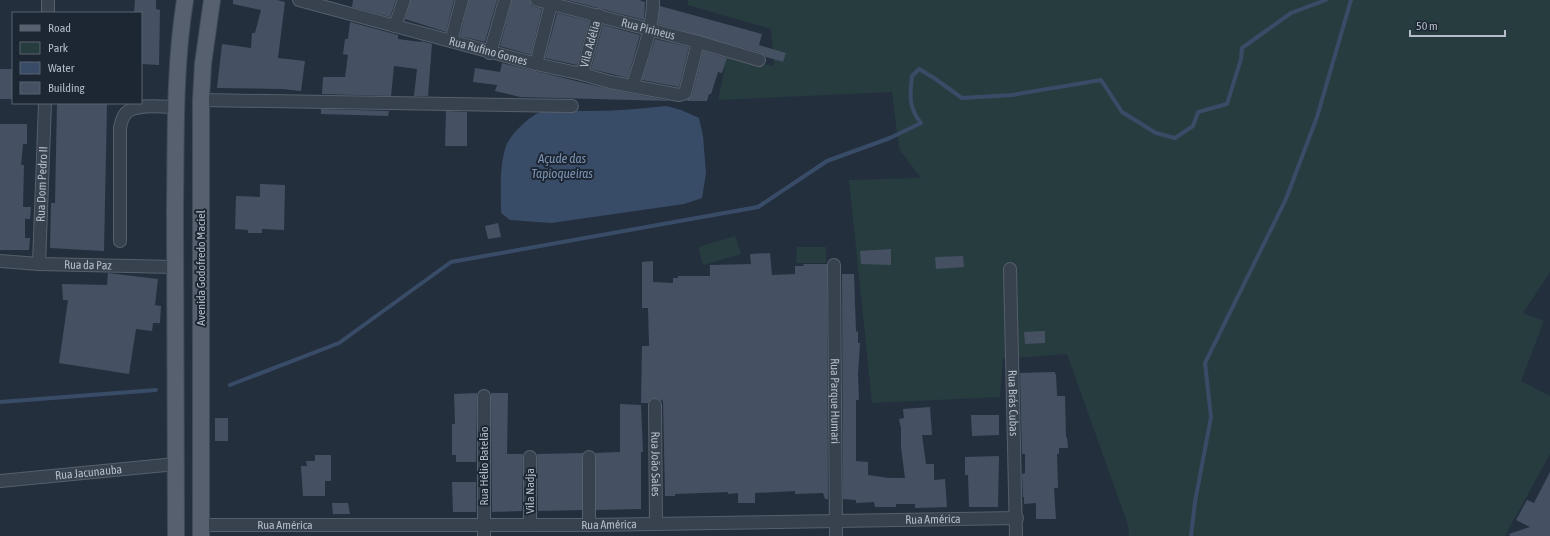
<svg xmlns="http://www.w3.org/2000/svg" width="1550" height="536" viewBox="0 0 1550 536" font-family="'Asap Condensed',sans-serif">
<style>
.green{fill:#263c3f}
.water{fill:#394c67}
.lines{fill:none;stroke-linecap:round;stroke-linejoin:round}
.stream{stroke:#394c67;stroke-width:4}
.building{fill:#455162}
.minor-casing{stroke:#565f6c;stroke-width:14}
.major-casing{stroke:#414a57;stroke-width:18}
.minor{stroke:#38414e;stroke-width:12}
.major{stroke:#56606e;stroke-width:16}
.labels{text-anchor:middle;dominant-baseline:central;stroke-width:4;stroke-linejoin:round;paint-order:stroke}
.street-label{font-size:12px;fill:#b4bcc9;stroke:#1d2633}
.water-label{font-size:13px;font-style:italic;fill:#7c92b1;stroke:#1d2633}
</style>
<rect width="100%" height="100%" fill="#242f3e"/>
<path class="green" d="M 688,0 L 1550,0 L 1550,272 L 1523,313 L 1544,321 L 1521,381 L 1550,396 L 1550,454 L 1505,536 L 1129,536 L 1128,525 L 1067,354 L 1003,359 L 1000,397 L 872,403 L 849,180 L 921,178 L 899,149 L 892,92 L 718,100 L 727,56 L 774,66 L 771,29 L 688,5 Z
M 735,236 L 741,254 L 703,265 L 698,247 Z
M 797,247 L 826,247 L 826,263 L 796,263 Z"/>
<path class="water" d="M 666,106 L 681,110 L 699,118 L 703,136 L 706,173 L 702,198 L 684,204 L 551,223 L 510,220 L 501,213 C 501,191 499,167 506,146 C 510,135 530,115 541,112 C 556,108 571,111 586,111 C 613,111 639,109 666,106 Z"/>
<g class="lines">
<path class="stream" d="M 230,385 L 339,343 L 451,262 L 758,207 L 827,161 L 890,138 L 921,123 C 908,107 910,95 912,76 L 919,69 L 934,78 L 962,98 L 1012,95 L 1101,80 L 1122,112 L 1156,133 L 1175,138 L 1193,126 L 1198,112 L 1227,104 L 1241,59 L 1242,48 L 1291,13 L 1326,0
M 0,402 L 156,390
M 1191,536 L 1195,502 L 1211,417 L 1205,363 L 1286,199 L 1317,117 L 1351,0"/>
</g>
<path class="building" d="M 135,0 L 156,0 L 156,9 L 160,10 L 159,65 L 141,64 L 141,13 L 134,13 Z
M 233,0 L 277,0 L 285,2 L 278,58 L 305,61 L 301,91 L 282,89 L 217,88 L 222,44 L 251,48 L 252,33 L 255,33 L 261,10 L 233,4 Z
M 353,0 L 396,0 L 390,17 L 352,7 Z
M 411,0 L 454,0 L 446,32 L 405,19 Z
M 469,0 L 497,0 L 485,42 L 460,36 Z
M 512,0 L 530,0 L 532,6 L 542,9 L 531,55 L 500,46 Z
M 567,0 L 639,0 L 645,2 L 644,20 Z
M 660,6 L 762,34 L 759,45 L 786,53 L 783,62 L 766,57 L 761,53 L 658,24 Z
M 557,13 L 589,21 L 577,65 L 545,58 Z
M 350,22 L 398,35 L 398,39 L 421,42 L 421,41 L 432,44 L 428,96 L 414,96 L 417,69 L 394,66 L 391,96 L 322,94 L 323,77 L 345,77 L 348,55 L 343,54 L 345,39 L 348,39 Z
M 603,25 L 640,35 L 628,78 L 591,69 Z
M 655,39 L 689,47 L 679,87 L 642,80 Z
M 703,51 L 727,58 L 722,73 L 718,72 L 711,94 L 709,94 L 707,101 L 686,101 L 690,98 L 692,95 Z
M 502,63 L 609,89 L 670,101 L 520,97 L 495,91 L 497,85 L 473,82 L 475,68 L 500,72 Z
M 0,69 L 13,69 L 13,99 L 0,99 Z
M 57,103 L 107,103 L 104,251 L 50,248 L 51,203 L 55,203 Z
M 321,109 L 389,111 L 388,116 L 321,114 Z
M 446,111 L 467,112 L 467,146 L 445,146 Z
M 0,124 L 27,124 L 27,144 L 23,144 L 21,165 L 24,165 L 23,207 L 31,207 L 30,219 L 25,219 L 25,238 L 30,238 L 29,250 L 0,250 Z
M 260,184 L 285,185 L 284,230 L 262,229 L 262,233 L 248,233 L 248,230 L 235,229 L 236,196 L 260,197 Z
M 498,223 L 501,237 L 488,239 L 485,226 Z
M 891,249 L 891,265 L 861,264 L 860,251 Z
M 770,253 L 772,275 L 795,274 L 795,266 L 804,266 L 803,264 L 827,264 L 828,499 L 825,499 L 823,493 L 795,494 L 795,491 L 755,493 L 755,503 L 738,503 L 738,493 L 728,494 L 728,492 L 675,494 L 675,496 L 665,496 L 663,401 L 655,398 L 651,399 L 648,403 L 641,403 L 642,346 L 649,346 L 649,343 L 648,308 L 642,308 L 642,262 L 653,261 L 653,282 L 673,283 L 673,278 L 678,278 L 678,276 L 710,276 L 710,265 L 751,264 L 750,254 Z
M 963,256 L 964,267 L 936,269 L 935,257 Z
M 108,273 L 158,279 L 155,305 L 161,306 L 160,323 L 153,323 L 152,331 L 136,329 L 129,374 L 59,363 L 68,300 L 63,300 L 62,284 L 107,285 Z
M 842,274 L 854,274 L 856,332 L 858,331 L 858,343 L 860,343 L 858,374 L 859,400 L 856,400 L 856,461 L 868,462 L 868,475 L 889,478 L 905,478 L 901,447 L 901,428 L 899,419 L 904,418 L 903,409 L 930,407 L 932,435 L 922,435 L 926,464 L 934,464 L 934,480 L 945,479 L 947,507 L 915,508 L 915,504 L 896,504 L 896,507 L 875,507 L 874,502 L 856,503 L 856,500 L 843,499 Z
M 1045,331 L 1045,343 L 1025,344 L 1024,332 Z
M 1055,372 L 1055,374 L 1056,374 L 1057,396 L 1065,396 L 1066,437 L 1067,437 L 1068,448 L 1059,448 L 1059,454 L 1057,454 L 1058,488 L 1054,488 L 1056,519 L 1036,519 L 1036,503 L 1024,504 L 1024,497 L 1023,497 L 1022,474 L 1025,473 L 1025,454 L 1022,454 L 1020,373 Z
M 477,393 L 476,462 L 456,462 L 456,455 L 452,455 L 452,424 L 455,424 L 454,394 Z
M 491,393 L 508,393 L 507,454 L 523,454 L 522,511 L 492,512 Z
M 620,404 L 641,405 L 643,452 L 641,452 L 641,509 L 596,510 L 596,457 L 595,453 L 620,452 Z
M 971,415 L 999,415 L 999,435 L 972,436 Z
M 215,418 L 228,418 L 228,441 L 215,441 Z
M 583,453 L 582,457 L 582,510 L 538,511 L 537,454 Z
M 315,455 L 331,455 L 331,481 L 325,481 L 325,496 L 303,496 L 301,466 L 307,466 L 306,461 L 315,461 Z
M 999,456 L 998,507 L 969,507 L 968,475 L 965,475 L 965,457 Z
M 1550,472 L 1550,536 L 1510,536 L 1509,534 L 1530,527 L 1516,520 L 1527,500 L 1534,503 Z
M 452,482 L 476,482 L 476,512 L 453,512 Z
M 332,503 L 348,503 L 350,514 L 333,514 Z"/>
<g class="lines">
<g class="minor-casing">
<g id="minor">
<path id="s1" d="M 299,0 L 536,64 L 582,74 L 610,82 L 679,95 L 685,93 L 698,42"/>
<path id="s2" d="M 537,0 L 698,42 L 759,60"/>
<path d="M 48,13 L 48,0"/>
<path d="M 395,26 L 404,0"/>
<path d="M 451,41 L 462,0"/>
<path d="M 490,53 L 505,0"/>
<path d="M 536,64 L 551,4"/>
<path id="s3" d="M 582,74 L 598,15"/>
<path d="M 633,86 C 640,61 654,25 653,0"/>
<path d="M 201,100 L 572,106"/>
<path d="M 120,241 L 120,128 C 121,123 122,117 126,113 C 136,103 163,107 176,107"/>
<path id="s4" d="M 0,261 L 39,264 L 175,267"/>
<path id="s5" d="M 39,264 L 45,103"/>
<path id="s6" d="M 834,265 L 836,536"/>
<path id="s7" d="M 1010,269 L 1016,536"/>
<path d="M 484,396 L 484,536"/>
<path id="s8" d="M 655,405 L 656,524"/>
<path d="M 589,457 L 589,525"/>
<path id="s9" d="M 0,481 L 176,464"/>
<path id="s10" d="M 201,525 L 589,525 L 1017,518"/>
<path d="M 530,525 L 530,457"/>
</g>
</g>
<g class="major-casing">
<path id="major" d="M 176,536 C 176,427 175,318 175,209 C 176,139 174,69 185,0
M 201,536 L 201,100 L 203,64 L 212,0"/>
</g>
<use href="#minor" class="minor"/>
<use href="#major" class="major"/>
</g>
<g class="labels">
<g class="street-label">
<text stroke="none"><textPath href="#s2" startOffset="115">Rua Pirineus</textPath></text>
<text stroke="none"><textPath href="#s3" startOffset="31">Vila Adélia</textPath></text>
<text stroke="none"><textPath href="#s1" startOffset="196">Rua Rufino Gomes</textPath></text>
<text stroke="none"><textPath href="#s5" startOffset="80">Rua Dom Pedro II</textPath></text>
<text stroke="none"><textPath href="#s4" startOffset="88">Rua da Paz</textPath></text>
<text transform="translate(201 268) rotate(-90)">Avenida Godofredo Maciel</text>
<text stroke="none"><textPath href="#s6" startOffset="136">Rua Parque Humari</textPath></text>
<text stroke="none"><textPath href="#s7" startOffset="134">Rua Brás Cubas</textPath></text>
<text stroke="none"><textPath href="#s8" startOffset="59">Rua João Sales</textPath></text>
<text transform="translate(484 466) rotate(-90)">Rua Hélio Batelão</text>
<text stroke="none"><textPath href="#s9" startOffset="89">Rua Jacunauba</textPath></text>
<text transform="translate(530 491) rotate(-90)">Vila Nadja</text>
<text stroke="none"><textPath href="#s10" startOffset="732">Rua América</textPath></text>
<text stroke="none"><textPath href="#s10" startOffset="84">Rua América</textPath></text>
<text stroke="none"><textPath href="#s10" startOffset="408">Rua América</textPath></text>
</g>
<g class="water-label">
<text x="562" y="158">Açude das<tspan x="562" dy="15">Tapioqueiras</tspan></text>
</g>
</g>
<rect x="12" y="12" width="130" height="92" fill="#1d2633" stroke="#59626f"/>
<rect x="20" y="25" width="20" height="6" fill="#56606e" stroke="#59626f"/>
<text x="48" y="32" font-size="12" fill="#b4bcc9">Road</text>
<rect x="20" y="42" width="20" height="12" fill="#263c3f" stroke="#59626f"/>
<text x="48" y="52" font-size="12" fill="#b4bcc9">Park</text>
<rect x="20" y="62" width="20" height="12" fill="#394c67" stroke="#59626f"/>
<text x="48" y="72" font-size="12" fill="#b4bcc9">Water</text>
<rect x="20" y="82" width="20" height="12" fill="#455162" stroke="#59626f"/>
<text x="48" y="92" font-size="12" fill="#b4bcc9">Building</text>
<path d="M1410 30v6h95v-6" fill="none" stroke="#b4bcc9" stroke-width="2"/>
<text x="1416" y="30" font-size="12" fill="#b4bcc9" stroke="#1d2633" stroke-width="3" paint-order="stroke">50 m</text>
</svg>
